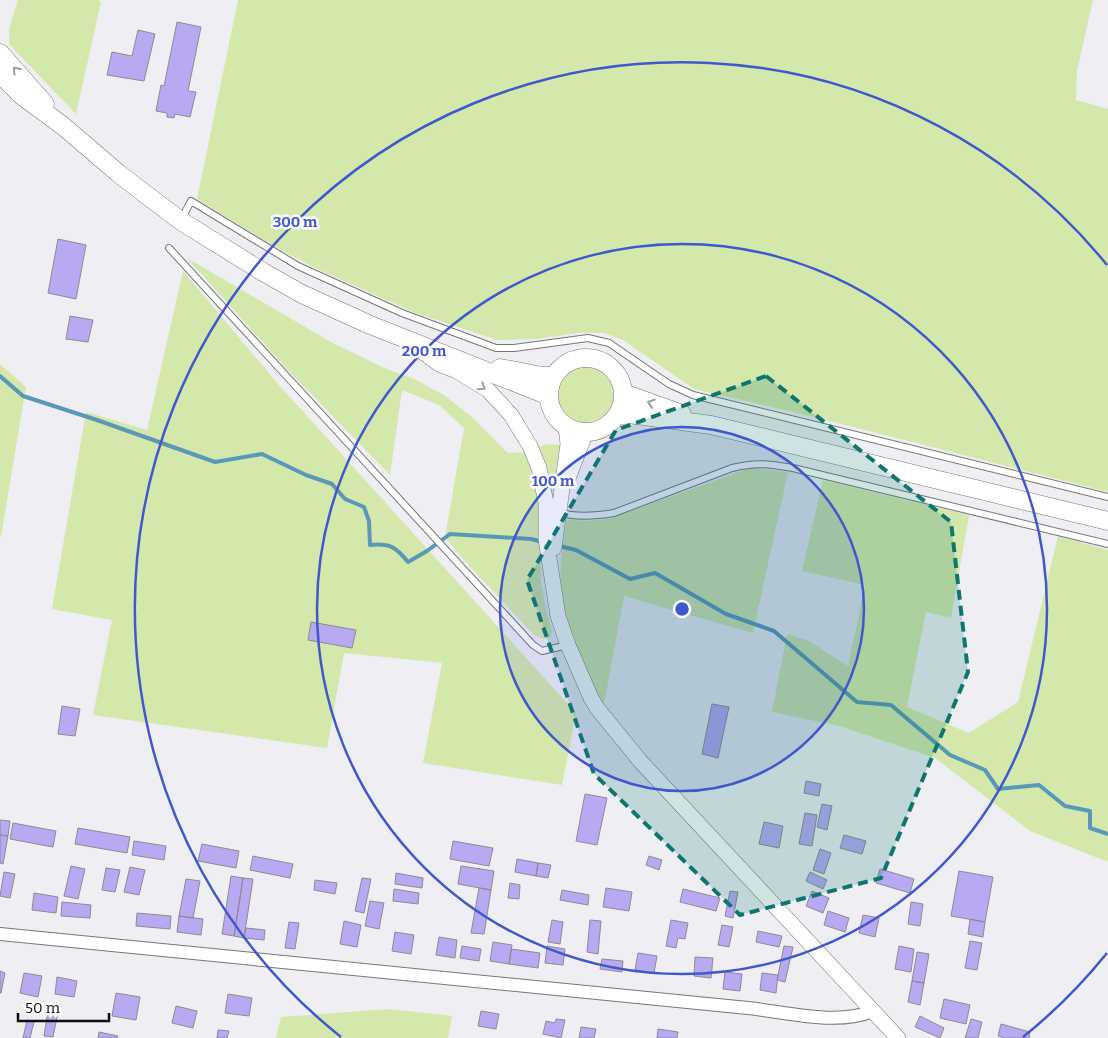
<svg xmlns="http://www.w3.org/2000/svg" width="1108" height="1038" viewBox="0 0 1108 1038" font-family="Bitter,serif">
<style>
.green{fill:#d4e8ac}
.lines{fill:none;stroke-linecap:round;stroke-linejoin:round}
.stream{stroke:#5998b7;stroke-width:4}
.building{fill:#b9a9f3;stroke:#8c8b8f}
.service-casing{stroke:#76767a;stroke-width:8}
.minor-casing{stroke:#76767a;stroke-width:14}
.tertiary-casing{stroke:#76767a;stroke-width:16}
.secondary-casing{stroke:#76767a;stroke-width:19}
.service{stroke:#fff;stroke-width:6}
.minor{stroke:#fff;stroke-width:12}
.tertiary{stroke:#fff;stroke-width:15}
.secondary{stroke:#fff;stroke-width:18}
.oneway{stroke:#9e9e9f}
.marked{fill:#0f766e;fill-opacity:0.2;stroke:#0f766e;stroke-width:4;stroke-dasharray:10 6;stroke-linejoin:round}
.ring{fill:none;stroke:#4158cb;stroke-width:2.5}
.centre{fill:#4158cb;stroke:#fcfcfe;stroke-width:2.5}
.ring-label{font-size:15px;text-anchor:middle;font-weight:bold;fill:#4158cb;stroke:#fcfcfe;stroke-width:5;stroke-linejoin:round;paint-order:stroke}
</style>
<rect width="100%" height="100%" fill="#eeeef3"/>
<path class="green" d="M 18,0 L 98,0 L 101,2 L 76,114 L 9,44 L 9,29 Z
M 238,0 L 1093,0 L 1077,71 L 1076,100 L 1108,109 L 1108,492 L 814,417 L 694,389 L 623,340 L 604,333 L 579,333 L 535,339 L 497,340 L 413,312 L 311,266 L 270,244 L 197,199 Z
M 187,258 L 331,342 L 382,367 L 414,379 L 444,395 L 472,417 L 508,453 L 528,452 L 539,496 L 541,582 L 546,609 L 552,631 L 550,638 L 543,639 L 533,634 L 463,559 L 445,537 L 464,428 L 439,405 L 402,390 L 390,475 L 285,367 Z
M 183,271 L 279,385 L 576,713 L 562,785 L 423,763 L 442,663 L 344,653 L 327,748 L 93,715 L 112,620 L 52,609 L 86,412 L 147,430 Z
M 0,364 L 26,387 L 1,537 L 0,537 Z
M557 394a29 29 0 1 1 58 0a29 29 0 1 1-58 0Z
M 547,444 L 560,445 L 552,501 L 537,448 Z
M 750,468 L 788,472 L 753,633 L 624,596 L 604,705 C 588,678 574,648 565,618 C 556,587 562,550 567,519 L 585,521 L 609,519 Z
M 823,480 L 969,515 L 951,618 L 926,612 L 907,707 L 969,733 L 1018,702 L 1058,536 L 1108,550 L 1108,862 L 1030,831 L 935,758 L 839,726 L 772,712 L 787,634 L 809,641 L 848,666 L 865,585 L 802,571 Z
M 389,1009 L 452,1016 L 448,1038 L 276,1038 L 281,1017 Z"/>
<g class="lines">
<path class="stream" d="M 0,376 L 23,396 L 97,420 L 215,462 L 262,454 L 306,475 L 332,484 L 345,499 L 364,507 L 369,521 L 370,545 C 390,543 396,547 408,562 L 427,551 L 450,534 L 531,539 L 543,542
M 559,546 L 576,550 L 630,579 L 655,573 L 726,614 L 774,631 L 857,702 L 891,705 L 950,755 L 985,770 L 998,789 L 1039,785 L 1065,806 L 1090,811 L 1090,828 L 1108,834"/>
</g>
<path class="building" d="M 177,22 L 201,27 L 188,91 L 196,92 L 190,117 L 175,114 L 174,118 L 167,117 L 167,113 L 156,111 L 161,85 L 164,86 Z
M 138,30 L 155,34 L 144,81 L 107,75 L 112,52 L 132,56 Z
M 58,239 L 86,245 L 76,299 L 48,293 Z
M 70,316 L 93,320 L 88,342 L 66,339 Z
M 311,622 L 356,630 L 352,648 L 308,640 Z
M 712,704 L 729,707 L 718,758 L 702,754 Z
M 62,706 L 80,709 L 75,736 L 58,734 Z
M 806,781 L 821,784 L 819,796 L 804,793 Z
M 585,794 L 607,798 L 597,845 L 576,841 Z
M 822,804 L 832,806 L 827,830 L 817,827 Z
M 805,813 L 817,815 L 812,846 L 799,844 Z
M 0,820 L 10,821 L 8,836 L 0,835 Z
M 764,822 L 783,826 L 779,848 L 759,844 Z
M 13,823 L 56,831 L 53,847 L 10,839 Z
M 78,828 L 130,837 L 127,853 L 75,844 Z
M 0,835 L 8,836 L 3,864 L 0,863 Z
M 844,835 L 866,841 L 862,854 L 840,848 Z
M 134,841 L 166,846 L 164,860 L 132,855 Z
M 453,841 L 493,848 L 489,866 L 450,859 Z
M 202,844 L 239,851 L 236,868 L 198,861 Z
M 820,849 L 831,853 L 824,874 L 813,870 Z
M 253,856 L 293,864 L 290,878 L 250,870 Z
M 649,856 L 662,860 L 659,870 L 646,865 Z
M 517,859 L 538,863 L 536,876 L 515,872 Z
M 538,863 L 551,865 L 548,878 L 536,876 Z
M 71,866 L 85,869 L 78,899 L 64,896 Z
M 461,866 L 494,871 L 491,890 L 458,884 Z
M 130,867 L 145,870 L 139,895 L 124,892 Z
M 106,868 L 120,870 L 115,892 L 102,890 Z
M 880,869 L 914,879 L 910,893 L 876,883 Z
M 959,871 L 993,877 L 985,922 L 951,916 Z
M 4,872 L 15,874 L 10,898 L 0,896 Z
M 810,872 L 827,880 L 823,889 L 806,881 Z
M 396,873 L 423,878 L 422,888 L 395,884 Z
M 231,876 L 243,878 L 234,936 L 222,934 Z
M 243,878 L 253,879 L 244,938 L 234,936 Z
M 362,878 L 371,879 L 364,913 L 355,911 Z
M 186,879 L 200,881 L 193,918 L 179,916 Z
M 315,880 L 337,883 L 335,894 L 314,890 Z
M 510,883 L 520,885 L 519,899 L 508,898 Z
M 479,888 L 491,890 L 484,934 L 471,933 Z
M 606,888 L 632,892 L 629,911 L 603,907 Z
M 394,889 L 419,893 L 418,904 L 393,901 Z
M 683,889 L 720,898 L 716,911 L 680,902 Z
M 562,890 L 589,895 L 588,905 L 560,900 Z
M 730,891 L 738,892 L 733,918 L 725,916 Z
M 812,891 L 829,898 L 823,913 L 806,906 Z
M 34,893 L 58,897 L 56,913 L 32,910 Z
M 370,901 L 384,903 L 379,929 L 365,926 Z
M 62,902 L 91,905 L 90,918 L 61,916 Z
M 911,902 L 923,904 L 920,926 L 908,924 Z
M 828,911 L 849,918 L 845,932 L 824,925 Z
M 137,913 L 171,916 L 170,929 L 136,926 Z
M 863,915 L 879,918 L 875,937 L 859,933 Z
M 179,916 L 203,919 L 201,935 L 177,932 Z
M 970,919 L 985,922 L 983,937 L 968,934 Z
M 552,920 L 563,922 L 560,944 L 548,942 Z
M 590,920 L 601,921 L 598,954 L 587,952 Z
M 671,920 L 688,923 L 685,939 L 678,938 L 676,948 L 666,946 Z
M 344,921 L 361,925 L 357,947 L 340,944 Z
M 289,922 L 299,923 L 295,949 L 285,948 Z
M 722,925 L 733,927 L 729,947 L 718,945 Z
M 246,928 L 265,930 L 264,940 L 244,938 Z
M 758,931 L 782,936 L 779,947 L 756,942 Z
M 395,932 L 414,935 L 411,954 L 392,951 Z
M 439,937 L 457,940 L 455,958 L 436,955 Z
M 970,941 L 982,943 L 977,970 L 965,968 Z
M 493,942 L 512,945 L 509,964 L 490,961 Z
M 462,946 L 481,949 L 479,961 L 460,958 Z
M 547,946 L 565,949 L 563,965 L 545,963 Z
M 784,946 L 793,947 L 785,982 L 777,980 Z
M 899,946 L 914,949 L 911,972 L 895,969 Z
M 511,949 L 540,953 L 538,968 L 509,964 Z
M 917,952 L 929,954 L 924,983 L 912,981 Z
M 638,953 L 657,956 L 654,973 L 635,970 Z
M 695,957 L 713,958 L 711,978 L 694,976 Z
M 602,959 L 623,961 L 622,972 L 600,969 Z
M 0,971 L 5,973 L 1,993 L 0,993 Z
M 725,972 L 742,974 L 740,991 L 723,989 Z
M 24,973 L 42,976 L 38,997 L 20,993 Z
M 762,973 L 778,975 L 776,993 L 760,990 Z
M 57,977 L 77,981 L 74,997 L 55,994 Z
M 912,981 L 924,983 L 920,1005 L 908,1002 Z
M 116,993 L 140,997 L 136,1020 L 112,1016 Z
M 228,994 L 252,998 L 249,1016 L 225,1013 Z
M 944,999 L 970,1005 L 966,1024 L 940,1018 Z
M 176,1006 L 197,1011 L 193,1028 L 172,1023 Z
M 48,1010 L 58,1012 L 53,1037 L 44,1036 Z
M 481,1011 L 499,1014 L 496,1029 L 478,1026 Z
M 920,1016 L 944,1028 L 940,1038 L 915,1027 Z
M 556,1019 L 565,1020 L 561,1038 L 543,1034 L 546,1021 L 555,1023 Z
M 971,1019 L 982,1022 L 978,1038 L 965,1038 Z
M 27,1020 L 34,1022 L 30,1038 L 23,1038 Z
M 1001,1024 L 1030,1032 L 1029,1038 L 1006,1038 L 998,1036 Z
M 581,1027 L 596,1029 L 594,1038 L 579,1038 Z
M 658,1029 L 678,1032 L 677,1038 L 657,1038 Z
M 218,1030 L 229,1031 L 227,1038 L 217,1038 Z
M 99,1032 L 118,1036 L 117,1038 L 98,1038 Z"/>
<g class="lines">
<g class="service-casing">
<path id="service" d="M 181,220 L 191,201 L 298,266 L 402,313 L 496,348 L 514,348 L 588,338 L 609,343 L 669,384 L 693,395 L 1108,497
M 169,248 L 533,645 L 542,651 L 568,645
M 559,512 C 576,518 596,516 614,513 L 732,468 C 756,462 769,464 793,468 L 1108,544"/>
</g>
<g class="minor-casing">
<path id="minor" d="M 0,934 L 748,1008 C 785,1012 838,1026 872,1011"/>
</g>
<g class="tertiary-casing">
<path id="tertiary" d="M 417,348 L 439,364 L 457,371 L 488,390 L 511,415 L 530,446 L 539,468 L 546,503 L 546,539 L 558,616 L 568,645 L 591,698 L 597,708 L 641,762 L 898,1038
M 568,478 L 586,432
M 554,548 L 568,444 L 566,426"/>
</g>
<g class="secondary-casing">
<path id="secondary" d="M 0,53 L 45,104
M 0,74 L 21,95 L 63,126 L 118,173 L 144,193 L 181,221 L 263,272 L 302,294 L 368,324 L 544,394 L 549,398
M549 395a37 37 0 1 1 74 0a37 37 0 1 1-74 0Z
M 500,368 L 542,376 L 554,376
M 623,393 L 682,414
M 617,416 L 629,414 L 711,425 L 1108,521"/>
</g>
<use href="#service" class="service"/>
<use href="#minor" class="minor"/>
<use href="#tertiary" class="tertiary"/>
<use href="#secondary" class="secondary"/>
</g>
<defs><path id="oneway-chevron" d="M-2-3.5L2.5 0L-2 3.5" fill="none" stroke-width="1.6" stroke-linecap="round" stroke-linejoin="round" transform="scale(1.25)"/></defs>
<g class="oneway">
<use href="#oneway-chevron" transform="translate(16 70) rotate(-132)"/>
<use href="#oneway-chevron" transform="translate(482 387) rotate(34)"/>
<use href="#oneway-chevron" transform="translate(651 403) rotate(-162)"/>
</g>
<path class="marked" d="M 766,376 L 951,522 L 968,672 L 881,878 L 740,915 L 594,774 L 527,580 L 616,430 Z"/>
<circle cx="682" cy="609" r="182" fill="#4158cb" fill-opacity=".12"/>
<g class="ring">
<circle cx="682" cy="609" r="182"/>
<circle cx="682" cy="609" r="365"/>
<path d="M1107 953A547 547 0 0 1 1023 1037M341 1037A547 547 0 1 1 1107 265"/>
</g>
<circle cx="682" cy="609" r="8" class="centre"/>
<g class="ring-label">
<text x="295" y="227">300 m</text>
<text x="424" y="356">200 m</text>
<text x="553" y="486">100 m</text>
</g>
<path d="M18 1013v8h91v-8" fill="none" stroke="#0d0d0f" stroke-width="2.5"/>
<text x="25" y="1013" font-size="15" fill="#0d0d0f" stroke="#fcfcfe" stroke-width="4" paint-order="stroke">50 m</text>
</svg>
